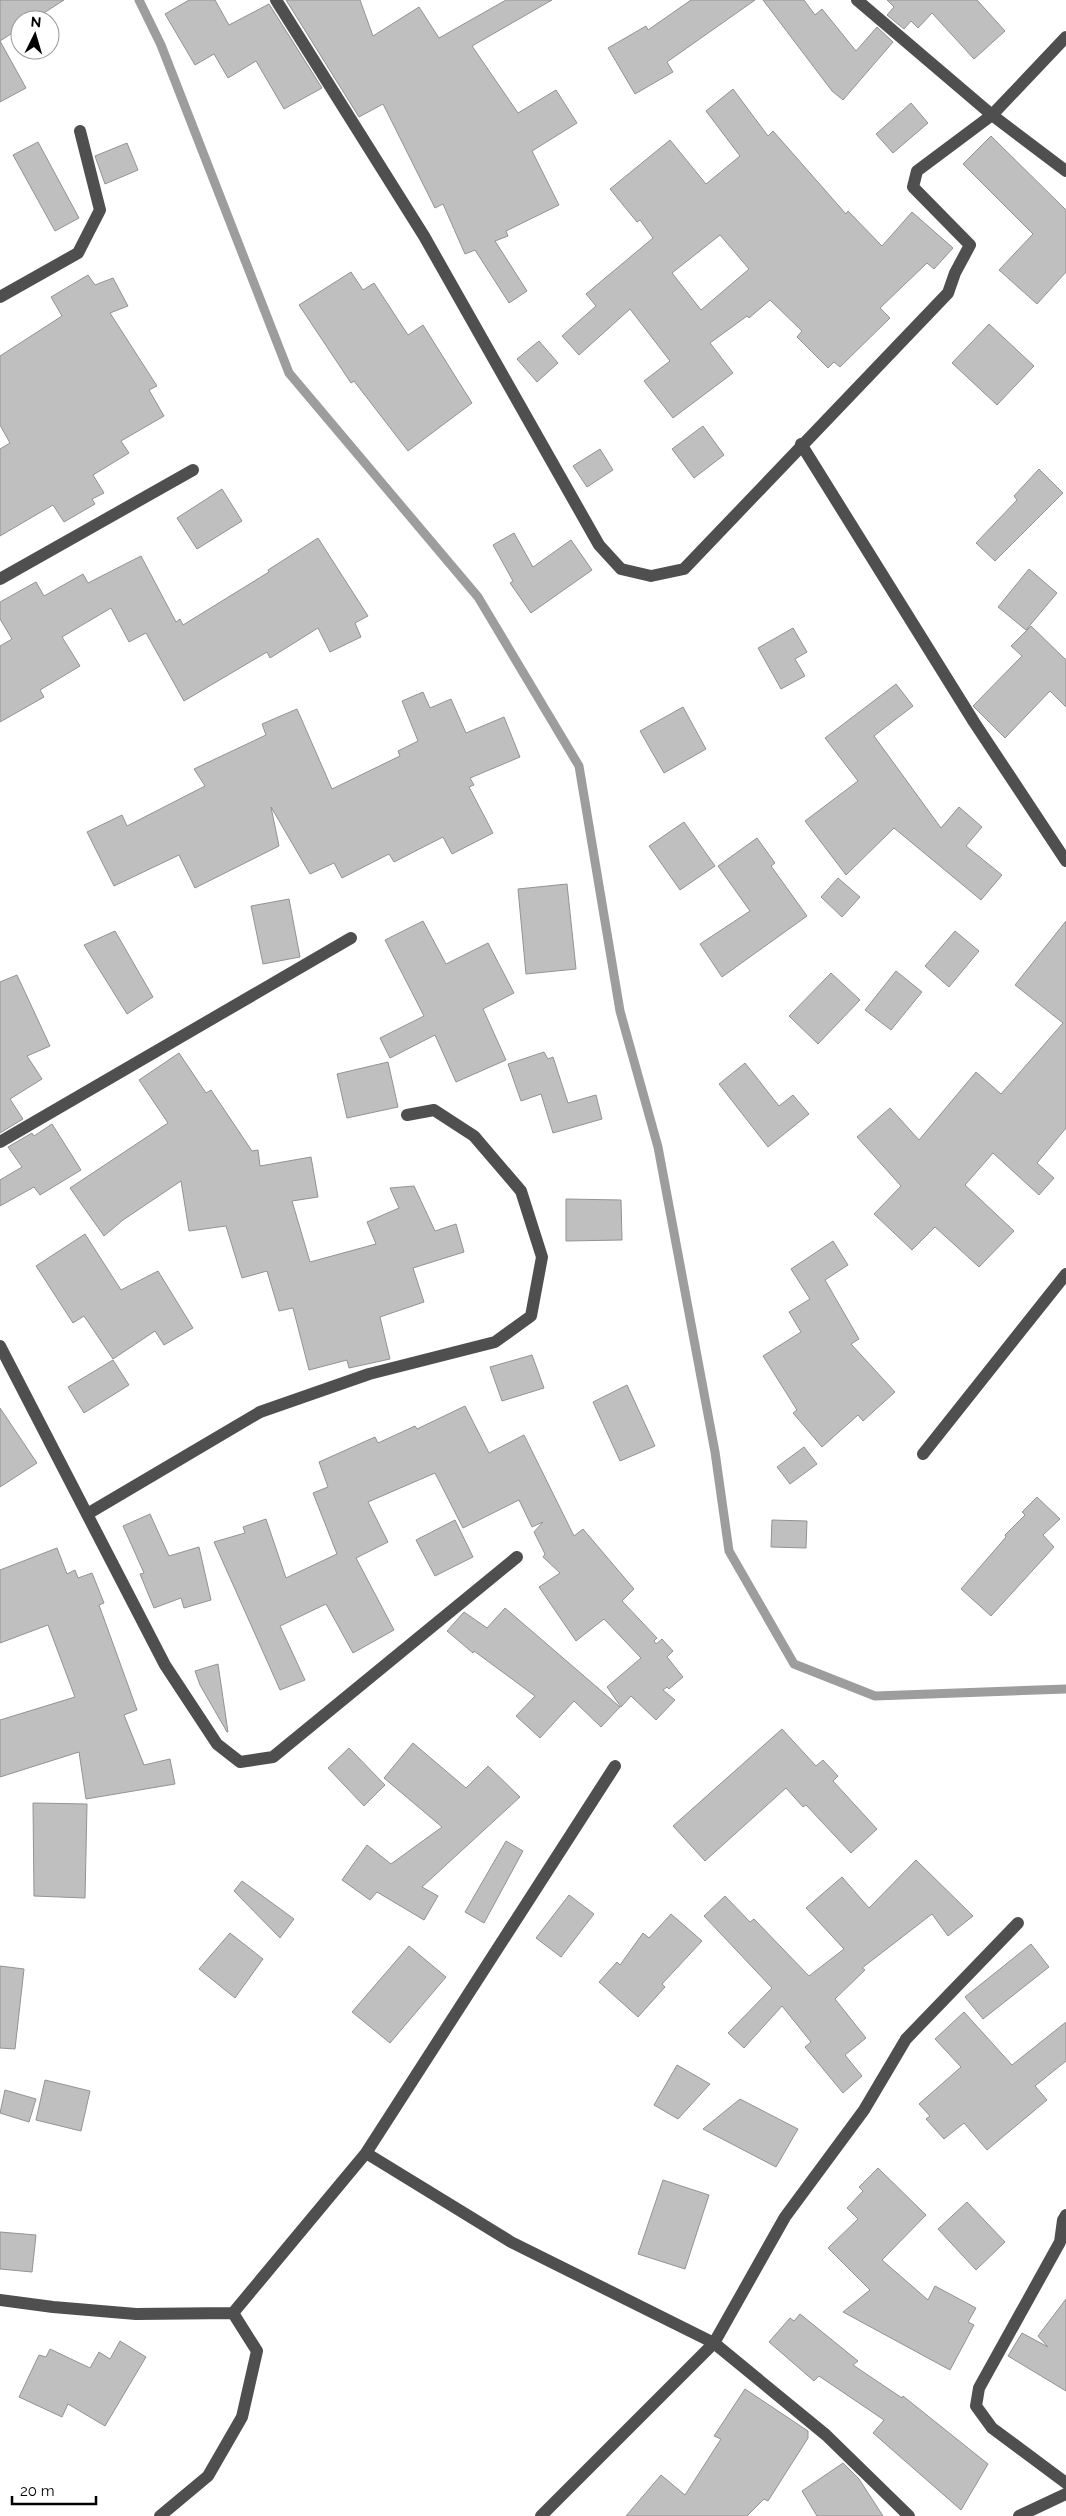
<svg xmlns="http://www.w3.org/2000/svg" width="1066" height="2516" viewBox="0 0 1066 2516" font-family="Raleway,sans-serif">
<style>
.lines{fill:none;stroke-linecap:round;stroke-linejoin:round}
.stream{stroke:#9d9d9d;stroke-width:9}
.building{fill:#bfbfbf;stroke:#939393;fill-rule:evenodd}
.minor{stroke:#4f4f4f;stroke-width:12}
</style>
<rect width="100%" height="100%" fill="#fff"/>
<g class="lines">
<path class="stream" d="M 139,0 L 161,45 L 289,373 L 478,597 L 579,766 L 620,1011 L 658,1147 L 715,1452 L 729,1551 L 794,1664 L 875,1696 L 1066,1689"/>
</g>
<path class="building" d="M 0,0 L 64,0 L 33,20 L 20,20 L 20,28 L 0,41 L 26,88 L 0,102 Z
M 189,0 L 215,0 L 229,25 L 269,4 L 322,88 L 284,109 L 256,61 L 228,78 L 214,54 L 195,65 L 165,14 Z
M 286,0 L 360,0 L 373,36 L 419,7 L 439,38 L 506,0 L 552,0 L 472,46 L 518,113 L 556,90 L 577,123 L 532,151 L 559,205 L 506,231 L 508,236 L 495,241 L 527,291 L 509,303 L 475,250 L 465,254 L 443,204 L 435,208 L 383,104 L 359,117 Z
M 691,0 L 755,0 L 667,62 L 673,72 L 635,94 L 608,48 L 646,26 L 648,30 Z
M 763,0 L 804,0 L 815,15 L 822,9 L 856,51 L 877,27 L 893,42 L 843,100 L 832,91 Z
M 887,0 L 977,0 L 1005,31 L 974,59 L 932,13 L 918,28 L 911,21 L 904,29 L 887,15 L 894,7 Z
M 733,89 L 768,136 L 773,131 L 846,214 L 848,211 L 882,246 L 912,212 L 953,248 L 934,269 L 927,263 L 880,308 L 890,318 L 840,367 L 834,362 L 828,368 L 797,337 L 802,331 L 770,300 L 749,318 L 747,316 L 710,343 L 733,373 L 673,418 L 644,381 L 670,361 L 630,309 L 579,355 L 562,336 L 596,306 L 586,294 L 653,238 L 640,220 L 637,222 L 610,189 L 670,140 L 706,184 L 740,156 L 706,111 ZM 720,235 L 749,269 L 701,310 L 672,273 Z
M 911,103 L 928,123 L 893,153 L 876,134 Z
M 991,136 L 1066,210 L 1066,272 L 1037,304 L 999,270 L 1033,234 L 963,164 Z
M 38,142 L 79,218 L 55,231 L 13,155 Z
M 127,143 L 138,170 L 105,184 L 95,156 Z
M 351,272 L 363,290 L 374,283 L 408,335 L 423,325 L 472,403 L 408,451 L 354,381 L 351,383 L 299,305 Z
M 88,275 L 95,285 L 113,278 L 128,306 L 110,313 L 157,386 L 149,390 L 164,416 L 121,441 L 129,453 L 93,475 L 104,493 L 92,499 L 95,504 L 64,522 L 53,505 L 0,536 L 0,449 L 10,443 L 0,425 L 0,356 L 62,316 L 51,297 Z
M 989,324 L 1034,366 L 997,405 L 952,363 Z
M 539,341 L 558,363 L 537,382 L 517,359 Z
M 703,426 L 724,455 L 694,478 L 672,449 Z
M 600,449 L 613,470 L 587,487 L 573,466 Z
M 1039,469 L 1063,493 L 995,561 L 976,543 L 1017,500 L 1014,496 Z
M 222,489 L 242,521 L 197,549 L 177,518 Z
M 514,533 L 533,567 L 571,540 L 592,570 L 531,613 L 510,583 L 513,581 L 493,545 Z
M 318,538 L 368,616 L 355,623 L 361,637 L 330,652 L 318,628 L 270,658 L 267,652 L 184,701 L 146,633 L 129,642 L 111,608 L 62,637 L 80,666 L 40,690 L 44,697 L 0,722 L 0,646 L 12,639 L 0,619 L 0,602 L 36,582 L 44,596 L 83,574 L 88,583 L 141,556 L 176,622 L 180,619 L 183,625 L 269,572 L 268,570 Z
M 1029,569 L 1057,593 L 1026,630 L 998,607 Z
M 1031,626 L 1066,660 L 1066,707 L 1050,691 L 1005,738 L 973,706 L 1022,656 L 1011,646 Z
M 793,628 L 807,652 L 795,659 L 805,676 L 781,689 L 758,648 Z
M 896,684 L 913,706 L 874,736 L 941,828 L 959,807 L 982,827 L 966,846 L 1002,875 L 981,900 L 894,828 L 846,875 L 805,821 L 858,781 L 825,738 Z
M 423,692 L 430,708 L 451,699 L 466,733 L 504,717 L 520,757 L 470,778 L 474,785 L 469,787 L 493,833 L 452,854 L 443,837 L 394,862 L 389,854 L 342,878 L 334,863 L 310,874 L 271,807 L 279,846 L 195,888 L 179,855 L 114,886 L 87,832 L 122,815 L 127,826 L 205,786 L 194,769 L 266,735 L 262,724 L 297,709 L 332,789 L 400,756 L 398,751 L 418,741 L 402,701 Z
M 683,707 L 706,749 L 664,773 L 640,731 Z
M 684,822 L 715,866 L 680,890 L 649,846 Z
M 757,838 L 775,863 L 771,866 L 807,916 L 722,977 L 700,944 L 750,911 L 718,866 Z
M 838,878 L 860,897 L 842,917 L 821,897 Z
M 567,884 L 576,969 L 526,974 L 518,889 Z
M 289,899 L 300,957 L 263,964 L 251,906 Z
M 423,921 L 446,964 L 488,943 L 514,993 L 483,1009 L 506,1060 L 456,1082 L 435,1035 L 390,1058 L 380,1038 L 424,1016 L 385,940 Z
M 1066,921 L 1066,1128 L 1037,1163 L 1054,1178 L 1039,1195 L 993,1153 L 965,1185 L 1014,1231 L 979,1267 L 935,1227 L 912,1250 L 874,1214 L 901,1186 L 857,1137 L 890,1108 L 919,1140 L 976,1072 L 1001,1094 L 1063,1023 L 1015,985 Z
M 115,931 L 153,997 L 127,1014 L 84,945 Z
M 955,931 L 979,951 L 949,987 L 925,966 Z
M 896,971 L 922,992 L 891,1030 L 865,1010 Z
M 831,973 L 860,1000 L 818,1044 L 789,1016 Z
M 17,975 L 50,1046 L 27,1056 L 42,1079 L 10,1099 L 23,1119 L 0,1133 L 0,982 Z
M 544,1052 L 548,1059 L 553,1057 L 568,1103 L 596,1095 L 602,1119 L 553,1133 L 541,1094 L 521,1101 L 508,1064 Z
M 179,1053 L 206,1093 L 211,1090 L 252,1151 L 258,1150 L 260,1166 L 311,1157 L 318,1197 L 292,1201 L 310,1262 L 376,1244 L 367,1222 L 399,1208 L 390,1188 L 414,1186 L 435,1231 L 456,1224 L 464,1252 L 413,1268 L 424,1302 L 380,1317 L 390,1359 L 349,1368 L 347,1360 L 309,1370 L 293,1308 L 279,1311 L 267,1271 L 242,1278 L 226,1226 L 189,1231 L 181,1181 L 123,1220 L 104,1236 L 70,1188 L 168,1123 L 139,1080 Z
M 388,1062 L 398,1107 L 347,1118 L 337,1074 Z
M 745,1063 L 779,1106 L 793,1095 L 809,1114 L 768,1147 L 719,1084 Z
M 52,1124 L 81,1170 L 40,1195 L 34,1187 L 0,1206 L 0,1180 L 22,1167 L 8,1147 L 32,1133 L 34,1136 Z
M 566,1199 L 621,1200 L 622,1240 L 566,1241 Z
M 85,1234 L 121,1290 L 158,1271 L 193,1328 L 164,1345 L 155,1331 L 113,1359 L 84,1316 L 73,1323 L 36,1266 Z
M 833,1241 L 848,1265 L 825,1280 L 859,1339 L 851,1344 L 895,1392 L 863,1421 L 858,1415 L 822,1447 L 793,1413 L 797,1410 L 763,1356 L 801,1332 L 789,1312 L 810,1299 L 791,1269 Z
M 532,1355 L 544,1388 L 502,1401 L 490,1367 Z
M 113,1360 L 129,1385 L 84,1413 L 68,1387 Z
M 627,1385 L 655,1446 L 620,1461 L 593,1402 Z
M 465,1406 L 489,1453 L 524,1435 L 574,1536 L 583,1529 L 634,1589 L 622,1601 L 657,1638 L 654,1641 L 656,1644 L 662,1639 L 673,1651 L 667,1657 L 683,1677 L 669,1689 L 667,1687 L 663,1690 L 675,1700 L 656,1720 L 631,1696 L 621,1707 L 607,1687 L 641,1658 L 604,1619 L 576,1641 L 539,1587 L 560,1573 L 543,1557 L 545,1554 L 534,1532 L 543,1522 L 532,1527 L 519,1500 L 463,1528 L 435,1473 L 368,1502 L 388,1542 L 356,1558 L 394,1630 L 353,1653 L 326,1604 L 280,1626 L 305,1680 L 280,1690 L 214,1542 L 245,1533 L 243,1527 L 266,1519 L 286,1578 L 337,1554 L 313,1493 L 328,1487 L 319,1462 L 375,1437 L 378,1443 L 415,1426 L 417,1429 Z
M 0,1408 L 37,1463 L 0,1487 Z
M 804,1447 L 817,1464 L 790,1484 L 777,1467 Z
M 1037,1497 L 1060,1519 L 1043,1535 L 1054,1547 L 991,1616 L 961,1589 L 1006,1537 L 1005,1535 L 1025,1515 L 1022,1512 Z
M 150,1514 L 169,1556 L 199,1547 L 211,1600 L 184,1608 L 181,1598 L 154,1608 L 140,1574 L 144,1573 L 123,1526 Z
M 455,1520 L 473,1557 L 435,1576 L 416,1540 Z
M 772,1520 L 807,1521 L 806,1548 L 771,1547 Z
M 57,1548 L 67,1574 L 75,1570 L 78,1578 L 92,1573 L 104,1603 L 99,1605 L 137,1710 L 124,1715 L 144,1765 L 170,1759 L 175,1784 L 86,1799 L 79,1752 L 0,1777 L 0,1720 L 75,1697 L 48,1625 L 0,1643 L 0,1570 Z
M 505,1608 L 620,1707 L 601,1727 L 574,1701 L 540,1738 L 516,1716 L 535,1696 L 474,1651 L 473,1653 L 447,1631 L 464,1612 L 487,1628 Z
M 218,1664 L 228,1732 L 227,1732 L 200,1685 L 195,1671 Z
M 782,1729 L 816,1766 L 823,1760 L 838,1776 L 833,1781 L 877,1829 L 851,1853 L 806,1805 L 803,1807 L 786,1788 L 705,1861 L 673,1826 Z
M 413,1743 L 466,1788 L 488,1766 L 520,1797 L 422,1887 L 438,1896 L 424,1920 L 377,1892 L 370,1900 L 342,1880 L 367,1845 L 391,1864 L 442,1827 L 384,1778 Z
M 349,1748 L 385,1785 L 364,1806 L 328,1768 Z
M 33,1803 L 87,1804 L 85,1898 L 34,1896 Z
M 506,1841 L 523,1851 L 484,1923 L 465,1912 Z
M 916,1860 L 973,1916 L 948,1936 L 932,1914 L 862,1968 L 865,1970 L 835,1999 L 866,2038 L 845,2055 L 862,2076 L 843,2093 L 805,2047 L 811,2042 L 782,2006 L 744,2048 L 728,2033 L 772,1988 L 704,1916 L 725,1896 L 750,1922 L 754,1919 L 809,1976 L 844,1949 L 806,1908 L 842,1877 L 869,1908 Z
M 242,1881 L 294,1919 L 280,1938 L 234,1891 Z
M 569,1895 L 594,1914 L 561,1957 L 536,1938 Z
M 671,1914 L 702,1941 L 662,1984 L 665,1987 L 638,2017 L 599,1982 L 617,1962 L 620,1965 L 643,1933 L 649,1938 Z
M 230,1933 L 263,1959 L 235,1998 L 199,1969 Z
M 1031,1944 L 1049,1967 L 983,2019 L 965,1997 Z
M 409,1946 L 446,1977 L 390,2043 L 352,2012 Z
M 0,1966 L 24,1969 L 15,2049 L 0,2048 Z
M 964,2012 L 1012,2065 L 1066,2022 L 1066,2061 L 1035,2086 L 1047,2100 L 987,2150 L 964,2123 L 944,2139 L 926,2119 L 930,2116 L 919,2104 L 961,2067 L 935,2039 Z
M 677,2065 L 710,2084 L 678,2119 L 654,2105 Z
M 45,2080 L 90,2091 L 81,2131 L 36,2120 Z
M 5,2090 L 36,2099 L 29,2122 L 0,2113 Z
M 740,2099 L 798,2129 L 776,2167 L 703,2129 Z
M 878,2168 L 926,2215 L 882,2260 L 928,2300 L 935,2286 L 976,2308 L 968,2322 L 974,2325 L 950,2370 L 843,2312 L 870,2290 L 828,2248 L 858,2219 L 847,2208 L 863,2191 L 859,2187 Z
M 663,2180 L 709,2195 L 685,2269 L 638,2254 Z
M 967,2202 L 1005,2242 L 976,2270 L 938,2229 Z
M 0,2232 L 36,2235 L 32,2272 L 0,2269 Z
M 1066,2299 L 1066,2391 L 1008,2356 L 1022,2333 L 1048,2347 L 1038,2336 Z
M 800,2314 L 858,2361 L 853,2365 L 902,2398 L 903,2396 L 988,2464 L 961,2510 L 873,2433 L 884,2420 L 819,2376 L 814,2381 L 769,2342 L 790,2318 L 794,2321 Z
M 120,2341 L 146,2357 L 105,2426 L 68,2404 L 62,2417 L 19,2397 L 39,2355 L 46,2357 L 50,2349 L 90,2368 L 99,2352 L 110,2359 Z
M 745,2389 L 808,2431 L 808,2438 L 768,2501 L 764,2499 L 747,2516 L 626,2516 L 661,2475 L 685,2495 L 721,2439 L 714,2436 Z
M 843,2463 L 859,2479 L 883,2516 L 817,2516 L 802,2491 Z"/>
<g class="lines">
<path class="minor" d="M 276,0 L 424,236 L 599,545 L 621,569 L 651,576 L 684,569 L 948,293 L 955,273 L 970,245 L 913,187 L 917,171 L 992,115 L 1066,37
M 857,0 L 992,115 L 1066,171
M 0,297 L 78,253 L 100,210 L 80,131
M 801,444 L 974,722 L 1066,861
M 0,579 L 193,470
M 0,1142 L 351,938
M 0,1346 L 165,1665 L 217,1744 L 240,1762 L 273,1757 L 517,1557
M 923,1454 L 1066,1274
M 89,1513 L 260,1412 L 369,1374 L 495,1342 L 531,1316 L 542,1257 L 521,1191 L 474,1136 L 434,1110 L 407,1115
M 366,2153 L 511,2242 L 714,2343 L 826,2435 L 909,2516
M 1066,2215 L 1063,2220 L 1060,2242 L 979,2388 L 976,2406 L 992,2428 L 1066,2483
M 0,2300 L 53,2307 L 136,2314 L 233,2313
M 233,2313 L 366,2153 L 615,1766
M 160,2516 L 208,2476 L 242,2417 L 257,2351 L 233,2313
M 541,2516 L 714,2343 L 785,2217 L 864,2110 L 906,2039 L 1018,1923
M 1019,2516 L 1066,2494"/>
</g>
<g transform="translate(35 35) rotate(5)"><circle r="24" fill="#ffffff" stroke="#999999"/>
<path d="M0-4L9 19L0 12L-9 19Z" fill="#000000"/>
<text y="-8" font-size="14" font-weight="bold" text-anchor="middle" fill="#000000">N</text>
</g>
<path d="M12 2496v8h84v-8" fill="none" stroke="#000000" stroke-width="2.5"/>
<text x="20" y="2496" font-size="15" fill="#000000" stroke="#ffffff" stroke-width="4" paint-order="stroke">20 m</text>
</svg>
